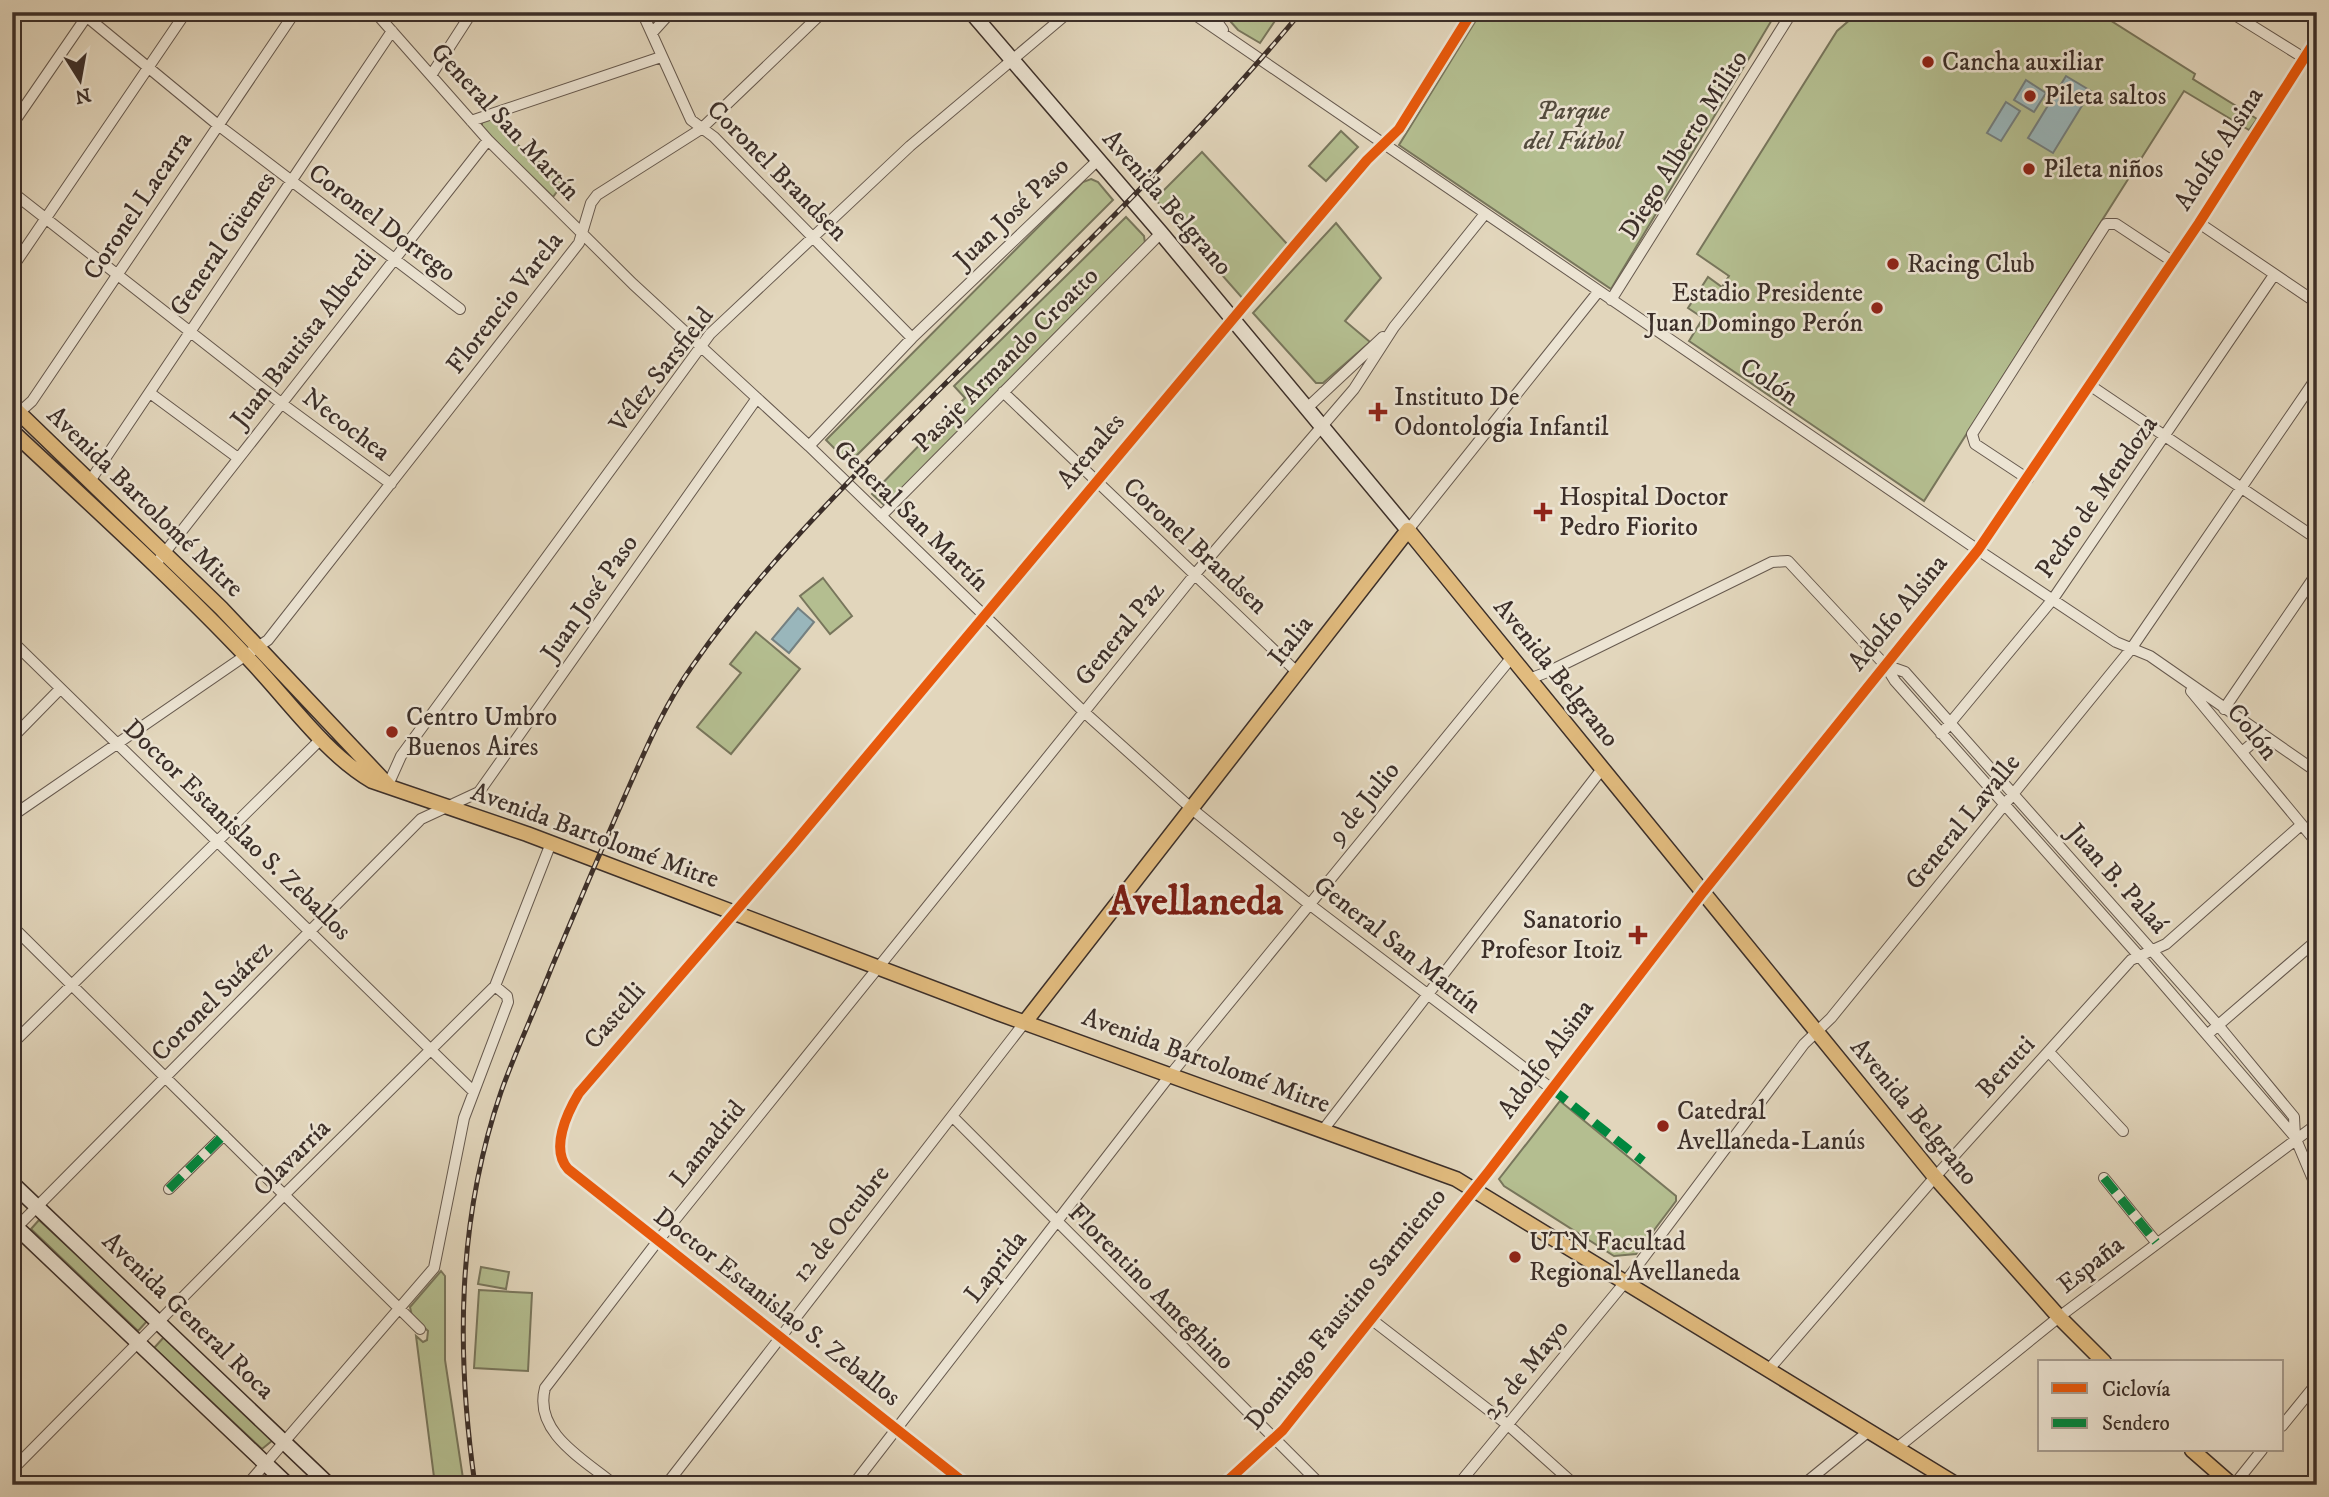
<svg xmlns="http://www.w3.org/2000/svg" width="2329" height="1497" viewBox="0 0 2329 1497" font-family="'IM FELL DW Pica',serif">
<style>
.green{fill:#b4be90;stroke:#78765c;stroke-width:2}
.water{fill:#99b6bb;stroke:#748081;stroke-width:2}
.lines{fill:none;stroke-linecap:round;stroke-linejoin:round}
.street-casing{stroke:#66594e;stroke-width:12}
.secondary-casing{stroke:#3c2f29;stroke-width:17}
.primary-casing{stroke:#3c2f29;stroke-width:17}
.street{stroke:#ece4d3;stroke-width:10}
.secondary{stroke:#ece4d3;stroke-width:14}
.primary{stroke:#e1bb7e;stroke-width:14}
.rail-casing{stroke:#3c2f29;stroke-width:5}
.rail{stroke:#ece4d3;stroke-width:2.5;stroke-dasharray:8;stroke-linecap:butt}
.quiet{stroke:#00873e;stroke-width:9;stroke-dasharray:18 9;stroke-linecap:butt}
.cycleway-casing{stroke:#ece4d3;stroke-width:15}
.cycleway{stroke:#e8590c;stroke-width:10}
.poi-dot{fill:#8f2418;stroke:#ece4d3;stroke-width:2.5}
.labels{text-anchor:middle;dominant-baseline:central;stroke-width:5;stroke-linejoin:round;paint-order:stroke}
.poi-label{font-size:26px;fill:#3c2f29;stroke:#ece4d3;text-anchor:start}
.park-label{font-size:26px;font-style:italic;fill:#544c3e;stroke:#ece4d3}
.street-label{font-size:26px;fill:#3c2f29;stroke:#ece4d3}
.town-label{font-size:40px;font-weight:bold;fill:#7a1f14;stroke:#ece4d3}
</style>
<rect width="100%" height="100%" fill="#e2d6bc"/>
<filter id="stains"><feTurbulence type="fractalNoise" baseFrequency=".00286" numOctaves="4"/><feColorMatrix values="0 0 0 0 .2 0 0 0 0 .09 0 0 0 0 .02 0 0 0 .5 -.17"/></filter>
<radialGradient id="worn" r=".72"><stop offset=".6" stop-color="#630" stop-opacity="0"/><stop offset="1" stop-color="#630" stop-opacity=".3"/></radialGradient>
<path class="green" d="M 1222,12 L 1281,12 L 1260,43 L 1238,30 Z
M 1481,12 L 1779,12 L 1773,18 L 1611,289 L 1399,145 Z
M 1859,12 L 2097,12 L 2195,74 L 2193,79 L 2257,119 L 2249,130 L 2184,91 L 1924,501 L 1689,341 L 1703,318 L 1688,308 L 1708,277 L 1722,287 L 1729,276 L 1697,254 L 1837,31 Z
M 492,118 L 508,137 L 564,182 L 553,197 L 482,128 L 482,121 Z
M 1341,131 L 1358,147 L 1326,181 L 1309,166 Z
M 1202,152 L 1289,246 L 1244,300 L 1155,199 Z
M 1091,179 L 1098,182 L 1113,200 L 849,463 L 826,440 L 1083,182 Z
M 1126,217 L 1144,236 L 1145,243 L 1141,250 L 885,506 L 872,494 L 965,398 L 954,386 Z
M 1336,223 L 1381,278 L 1345,321 L 1370,342 L 1323,383 L 1316,383 L 1253,313 Z
M 823,578 L 852,616 L 830,634 L 800,596 Z
M 756,632 L 800,669 L 731,754 L 697,727 L 741,673 L 730,664 Z
M 1560,1101 L 1676,1196 L 1676,1201 L 1636,1254 L 1614,1256 L 1504,1186 L 1499,1179 Z
M 39,1220 L 148,1320 L 138,1331 L 31,1229 Z
M 481,1267 L 509,1272 L 506,1289 L 478,1284 Z
M 441,1271 L 445,1276 L 445,1360 L 464,1485 L 435,1485 L 416,1336 L 423,1342 L 427,1340 L 428,1331 L 412,1316 L 410,1307 Z
M 479,1290 L 532,1293 L 528,1371 L 474,1368 Z
M 164,1337 L 273,1440 L 262,1449 L 154,1348 Z"/>
<path class="water" d="M 2066,76 L 2091,91 L 2053,153 L 2028,138 Z
M 2026,80 L 2046,93 L 2034,112 L 2014,100 Z
M 2006,102 L 2020,111 L 2001,141 L 1987,133 Z
M 798,608 L 814,622 L 789,653 L 772,639 Z"/>
<g class="lines">
<g class="street-casing">
<path id="street" d="M 81,12 L 218,125 L 460,309
M 375,12 L 488,140 L 633,284 L 809,446 L 1084,712 L 1192,809 L 1309,904 L 1552,1089
M 642,12 L 691,120 L 714,137 L 912,338
M 1191,12 L 1978,550 L 2116,642 L 2150,656 L 2317,772
M 1210,12 L 1223,30
M 2230,12 L 2304,58
M 652,33 L 671,12
M 432,74 L 472,12
M 471,121 L 661,57
M 12,125 L 89,13
M 12,192 L 281,403 L 391,484
M 2199,223 L 2317,303
M 12,268 L 186,12
M 1611,300 L 1792,12
M 2091,386 L 2317,539
M 1003,392 L 1298,673
M 150,393 L 238,458
M 1306,409 L 1383,337
M 12,419 L 32,401 L 295,12
M 809,446 L 912,338 L 1098,160
M 2028,479 L 1975,444 L 1972,434 L 2106,224 L 2116,224 L 2172,261
M 90,481 L 392,31
M 881,516 L 1161,233
M 1408,530 L 1598,292
M 155,565 L 488,140
M 12,641 L 473,1091
M 1885,665 L 1905,672 L 2218,1025 L 2294,1117 L 2295,1137
M 1529,679 L 1550,671 L 1772,562 L 1788,561 L 1885,665 L 1895,681 L 2139,956 L 2295,1137 L 2317,1189
M 2191,691 L 2317,843
M 2224,709 L 2317,573
M 1941,734 L 2053,599 L 2274,275
M 12,738 L 60,689
M 2242,752 L 2262,735
M 388,785 L 401,756 L 710,334 L 910,146 L 1069,12
M 12,816 L 268,640 L 579,243 L 591,203 L 597,195 L 701,129 L 823,12
M 12,926 L 420,1329
M 2208,1034 L 2317,940
M 12,1044 L 322,738
M 2049,1052 L 2123,1131
M 953,1117 L 1321,1485
M 1323,1130 L 1602,769
M 2104,1178 L 2156,1242
M 169,1189 L 224,1135
M 12,1232 L 421,819 L 479,792 L 757,398
M 1371,1319 L 1508,1425 L 1575,1485
M 1770,1368 L 1935,1177 L 2131,960 L 2166,944 L 2301,825
M 2282,1426 L 2317,1383
M 1897,1448 L 2059,1317 L 2317,1124
M 12,1470 L 284,1195 L 495,986 L 551,843
M 247,1485 L 434,1268 L 464,1118 L 508,1002 L 507,996 L 495,986
M 615,1485 C 585,1460 533,1433 545,1388 L 657,1242 L 1196,573 L 1354,389 L 1394,327 L 1484,215
M 666,1485 L 1025,1022
M 853,1485 L 1171,1074 L 1512,657
M 967,1485 L 568,1169 C 550,1149 567,1113 579,1093 L 791,847 L 1288,253 L 1367,160 L 1399,129 L 1472,12
M 1223,1485 L 1283,1430 L 1489,1171 L 1703,892 L 1978,550 L 2199,223 L 2317,38
M 1458,1485 L 1626,1281 L 1804,1044 L 1831,1018 L 2131,649 L 2317,377
M 1803,1485 L 1869,1431
M 2234,1485 L 2262,1450"/>
</g>
<g class="secondary-casing">
<path id="secondary" d="M 971,12 L 1161,233 L 1408,530
M 12,1183 L 329,1485
M 12,1223 L 288,1485"/>
</g>
<g class="primary-casing">
<path id="primary" d="M 12,406 L 221,608 L 388,785
M 12,431 C 91,505 172,578 247,657 C 287,698 323,752 372,781 L 527,834 L 998,1013 L 1456,1179 L 1957,1485
M 1025,1022 L 1408,530 L 1935,1177 L 2059,1317 L 2104,1362
M 2192,1450 L 2232,1485"/>
</g>
<use href="#street" class="street"/>
<use href="#secondary" class="secondary"/>
<use href="#primary" class="primary"/>
<g class="rail-casing">
<path id="rail" d="M 475,1485 C 456,1353 457,1220 501,1092 C 516,1050 535,1010 551,969 C 575,912 599,855 624,798 C 644,753 664,705 693,665 C 757,573 837,493 915,414 C 1046,282 1182,155 1301,12"/>
</g>
<use href="#rail" class="rail"/>
<path class="quiet" d="M 1552,1089 L 1643,1161
M 2104,1178 L 2156,1242
M 169,1189 L 224,1135"/>
<g class="cycleway-casing">
<path id="cycleway" d="M 967,1485 L 568,1169 C 550,1149 567,1113 579,1093 L 791,847 L 1288,253 L 1367,160 L 1399,129 L 1472,12
M 1223,1485 L 1283,1430 L 1489,1171 L 1703,892 L 1978,550 L 2199,223 L 2317,38"/>
</g>
<use href="#cycleway" class="cycleway"/>
</g>
<g class="poi-dot">
<circle cx="1928" cy="62" r="7"/>
<circle cx="2030" cy="96" r="7"/>
<circle cx="2029" cy="169" r="7"/>
<circle cx="1893" cy="264" r="7"/>
<circle cx="1877" cy="308" r="7"/>
<path d="M1374.5 401.5h7v7h7v7h-7v7h-7v-7h-7v-7h7z"/>
<path d="M1539.5 501.5h7v7h7v7h-7v7h-7v-7h-7v-7h7z"/>
<circle cx="392" cy="732" r="7"/>
<path d="M1634.5 924.5h7v7h7v7h-7v7h-7v-7h-7v-7h7z"/>
<circle cx="1663" cy="1126" r="7"/>
<circle cx="1515" cy="1257" r="7"/>
</g>
<g class="labels">
<g class="poi-label">
<text x="1942" y="62">Cancha auxiliar</text>
<text x="2044" y="96">Pileta saltos</text>
<text x="2043" y="169">Pileta niños</text>
<text x="1907" y="264">Racing Club</text>
<text x="1863" y="293" text-anchor="end">Estadio Presidente<tspan x="1863" dy="30">Juan Domingo Perón</tspan></text>
<text x="1394" y="397">Instituto De<tspan x="1394" dy="30">Odontologia Infantil</tspan></text>
<text x="1559" y="497">Hospital Doctor<tspan x="1559" dy="30">Pedro Fiorito</tspan></text>
<text x="406" y="717">Centro Umbro<tspan x="406" dy="30">Buenos Aires</tspan></text>
<text x="1622" y="920" text-anchor="end">Sanatorio<tspan x="1622" dy="30">Profesor Itoiz</tspan></text>
<text x="1677" y="1111">Catedral<tspan x="1677" dy="30">Avellaneda-Lanús</tspan></text>
<text x="1529" y="1242">UTN Facultad<tspan x="1529" dy="30">Regional Avellaneda</tspan></text>
</g>
<g class="park-label">
<text x="1573" y="111">Parque<tspan x="1573" dy="30">del Fútbol</tspan></text>
</g>
<g class="street-label">
<text transform="translate(505 122) rotate(47)">General San Martín</text>
<text transform="translate(1684 145) rotate(-58)">Diego Alberto Milito</text>
<text transform="translate(2219 149) rotate(-57)">Adolfo Alsina</text>
<text transform="translate(777 171) rotate(45)">Coronel Brandsen</text>
<text transform="translate(1167 203) rotate(49)">Avenida Belgrano</text>
<text transform="translate(138 206) rotate(-56)">Coronel Lacarra</text>
<text transform="translate(1012 213) rotate(-44)">Juan José Paso</text>
<text transform="translate(382 223) rotate(37)">Coronel Dorrego</text>
<text transform="translate(223 244) rotate(-56)">General Güemes</text>
<text transform="translate(505 303) rotate(-52)">Florencio Varela</text>
<text transform="translate(304 339) rotate(-52)">Juan Bautista Alberdi</text>
<text transform="translate(1006 360) rotate(-45)">Pasaje Armando Croatto</text>
<text transform="translate(662 370) rotate(-52)">Vélez Sarsfield</text>
<text transform="translate(1769 382) rotate(34)">Colón</text>
<text transform="translate(346 425) rotate(37)">Necochea</text>
<text transform="translate(1091 451) rotate(-50)">Arenales</text>
<text transform="translate(2097 497) rotate(-55)">Pedro de Mendoza</text>
<text transform="translate(145 502) rotate(44)">Avenida Bartolomé Mitre</text>
<text transform="translate(911 516) rotate(44)">General San Martín</text>
<text transform="translate(1195 546) rotate(43)">Coronel Brandsen</text>
<text transform="translate(590 598) rotate(-55)">Juan José Paso</text>
<text transform="translate(1898 613) rotate(-51)">Adolfo Alsina</text>
<text transform="translate(1120 634) rotate(-51)">General Paz</text>
<text transform="translate(1291 641) rotate(-52)">Italia</text>
<text transform="translate(1556 673) rotate(51)">Avenida Belgrano</text>
<text transform="translate(2252 732) rotate(51)">Colón</text>
<text transform="translate(1364 803) rotate(-51)">9 de Julio</text>
<text transform="translate(1963 822) rotate(-51)">General Lavalle</text>
<text transform="translate(237 830) rotate(44)">Doctor Estanislao S. Zeballos</text>
<text transform="translate(595 836) rotate(20)">Avenida Bartolomé Mitre</text>
<text transform="translate(2117 879) rotate(48)">Juan B. Palaá</text>
<text transform="translate(1397 945) rotate(38)">General San Martín</text>
<text transform="translate(212 1001) rotate(-45)">Coronel Suárez</text>
<text transform="translate(615 1016) rotate(-49)">Castelli</text>
<text transform="translate(1546 1059) rotate(-53)">Adolfo Alsina</text>
<text transform="translate(1206 1061) rotate(20)">Avenida Bartolomé Mitre</text>
<text transform="translate(2006 1067) rotate(-48)">Berutti</text>
<text transform="translate(1914 1112) rotate(50)">Avenida Belgrano</text>
<text transform="translate(708 1144) rotate(-51)">Lamadrid</text>
<text transform="translate(292 1158) rotate(-45)">Olavarría</text>
<text transform="translate(841 1224) rotate(-52)">12 de Octubre</text>
<text transform="translate(2091 1265) rotate(-38)">España</text>
<text transform="translate(996 1267) rotate(-52)">Laprida</text>
<text transform="translate(1151 1287) rotate(45)">Florentino Ameghino</text>
<text transform="translate(777 1307) rotate(38)">Doctor Estanislao S. Zeballos</text>
<text transform="translate(1346 1309) rotate(-51)">Domingo Faustino Sarmiento</text>
<text transform="translate(188 1316) rotate(44)">Avenida General Roca</text>
<text transform="translate(1526 1370) rotate(-51)">25 de Mayo</text>
</g>
<g class="town-label">
<text x="1196" y="903">Avellaneda</text>
</g>
</g>
<rect width="2329" height="1497" fill="none" stroke="#e2d6bc" stroke-width="42"/>
<rect x="14" y="14" width="2301" height="1469" fill="none" stroke="#3c2f29" stroke-width="3.5"/>
<rect x="21" y="21" width="2287" height="1455" fill="none" stroke="#3c2f29" stroke-width="2"/>
<rect x="2038" y="1360" width="245" height="91" fill="#ece4d3" stroke="#a69c8f" stroke-width="2"/>
<rect x="2052" y="1383" width="35" height="10" fill="#e8590c" stroke="#a69c8f" stroke-width="2"/>
<text x="2102" y="1396" font-size="21" fill="#3c2f29">Ciclovía</text>
<rect x="2052" y="1418" width="35" height="10" fill="#00873e" stroke="#a69c8f" stroke-width="2"/>
<text x="2102" y="1430" font-size="21" fill="#3c2f29">Sendero</text>
<g transform="translate(80 80) rotate(169)" stroke="#ece4d3" stroke-width="5" paint-order="stroke">
<path d="M0-5L12 26L0 18L-12 26Z" fill="#3c2f29"/>
<text y="-10" font-size="19" font-weight="bold" text-anchor="middle" fill="#3c2f29">N</text>
</g>
<rect width="100%" height="100%" filter="url(#stains)"/>
<rect width="100%" height="100%" fill="url(#worn)"/>
</svg>
